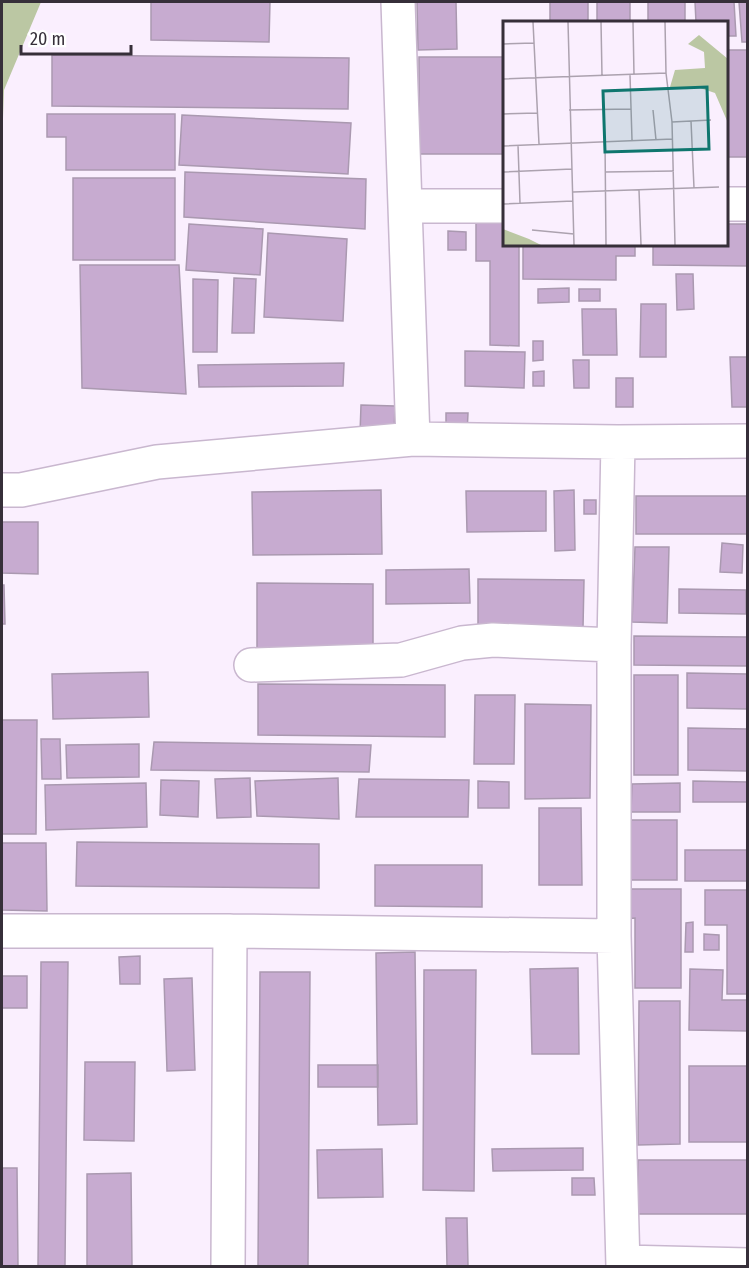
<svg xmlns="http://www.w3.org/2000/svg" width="749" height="1268" viewBox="0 0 749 1268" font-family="'Fira Sans Condensed',sans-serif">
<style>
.green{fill:#bbc7a3}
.building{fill:#c7abd0;stroke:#aa99b0;stroke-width:1.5}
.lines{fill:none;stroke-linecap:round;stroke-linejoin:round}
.minor-casing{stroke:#c9b7cf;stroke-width:36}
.minor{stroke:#fff;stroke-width:33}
.inset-road{fill:none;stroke:#aca2af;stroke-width:1.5}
.view{fill:#0f766e;fill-opacity:0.15;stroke:#0f766e;stroke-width:3}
.inset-edge{fill:none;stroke:#362f39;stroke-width:3}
</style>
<rect width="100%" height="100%" fill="#faeffe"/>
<path class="green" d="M 2,2 L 41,2 L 4,90 L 2,147 Z"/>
<path class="building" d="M 151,2 L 270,2 L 269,42 L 151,40 Z
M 417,2 L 456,2 L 457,49 L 418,50 Z
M 550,2 L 588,2 L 588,22 L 550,22 Z
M 597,2 L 630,2 L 630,22 L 597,22 Z
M 648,2 L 685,2 L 685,22 L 648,22 Z
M 695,2 L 734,2 L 736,36 L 726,36 L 726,22 L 696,22 Z
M 739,2 L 748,2 L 748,42 L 742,42 Z
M 726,50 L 748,50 L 748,157 L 726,157 Z
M 52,55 L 349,58 L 348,109 L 52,106 Z
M 419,57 L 504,57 L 504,154 L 419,154 Z
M 47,114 L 175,114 L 175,170 L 66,170 L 66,137 L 47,137 Z
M 182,115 L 351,123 L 348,174 L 179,165 Z
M 185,172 L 366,179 L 365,229 L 184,217 Z
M 73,178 L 175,178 L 175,260 L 73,260 Z
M 476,212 L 504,212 L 504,244 L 519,244 L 519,346 L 490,345 L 490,261 L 476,261 Z
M 189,224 L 263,229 L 260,275 L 186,270 Z
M 726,224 L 748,224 L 748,266 L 653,265 L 653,244 L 726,244 Z
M 448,231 L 466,232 L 466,250 L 448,250 Z
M 268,233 L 347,239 L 343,321 L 264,317 Z
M 523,244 L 635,244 L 635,256 L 616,256 L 616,280 L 523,279 Z
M 80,265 L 179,265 L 186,394 L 82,388 Z
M 676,274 L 693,274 L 694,309 L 677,310 Z
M 234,278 L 256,279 L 254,333 L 232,333 Z
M 193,279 L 218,280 L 217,352 L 193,352 Z
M 569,288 L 569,302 L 538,303 L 538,289 Z
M 579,289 L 600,289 L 600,301 L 579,301 Z
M 641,304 L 666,304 L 666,357 L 640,357 Z
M 582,309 L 616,309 L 617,355 L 583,355 Z
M 533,341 L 543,341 L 543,360 L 533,361 Z
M 465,351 L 525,352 L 524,388 L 465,386 Z
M 730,357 L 748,357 L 748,407 L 732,407 Z
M 573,360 L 589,360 L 589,388 L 574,388 Z
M 344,363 L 343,386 L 199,387 L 198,365 Z
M 544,371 L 544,386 L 533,386 L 533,372 Z
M 616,378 L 633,378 L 633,407 L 616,407 Z
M 361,405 L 395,406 L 394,435 L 360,434 Z
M 446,413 L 468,413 L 467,434 L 446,433 Z
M 381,490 L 382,554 L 253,555 L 252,492 Z
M 574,490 L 575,550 L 555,551 L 554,491 Z
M 466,491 L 546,491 L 546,531 L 467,532 Z
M 636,496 L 748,496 L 748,534 L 636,534 Z
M 584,500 L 596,500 L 596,514 L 584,514 Z
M 2,522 L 38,522 L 38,574 L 2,573 Z
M 722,543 L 743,545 L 742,573 L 720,572 Z
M 635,547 L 669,547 L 667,623 L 632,622 Z
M 469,569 L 470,603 L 386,604 L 386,570 Z
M 478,579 L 584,580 L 583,628 L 478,628 Z
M 257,583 L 373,584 L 373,648 L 257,648 Z
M 2,585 L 4,585 L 5,624 L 2,624 Z
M 679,589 L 746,590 L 746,614 L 679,613 Z
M 634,636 L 747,637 L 747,666 L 634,665 Z
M 148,672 L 149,717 L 53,719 L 52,674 Z
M 687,673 L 748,674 L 748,709 L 687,708 Z
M 634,675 L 678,675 L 678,775 L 634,775 Z
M 258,684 L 445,685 L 445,737 L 258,735 Z
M 475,695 L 515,695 L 514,764 L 474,764 Z
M 525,704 L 591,705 L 590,798 L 525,799 Z
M 2,720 L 37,720 L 36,834 L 2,834 Z
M 688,728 L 748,729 L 748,771 L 688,770 Z
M 41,739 L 60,739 L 61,779 L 42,779 Z
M 154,742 L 371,745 L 369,772 L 151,770 Z
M 139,744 L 139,777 L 67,778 L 66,745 Z
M 250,778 L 251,817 L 217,818 L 215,779 Z
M 338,778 L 339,819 L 257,816 L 255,781 Z
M 359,779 L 469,780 L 468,817 L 356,817 Z
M 161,780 L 199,781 L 198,817 L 160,815 Z
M 478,781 L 509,782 L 509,808 L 478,808 Z
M 693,781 L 748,782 L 748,802 L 693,802 Z
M 146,783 L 147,827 L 46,830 L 45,785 Z
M 680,783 L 680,812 L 631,812 L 632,784 Z
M 539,808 L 581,808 L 582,885 L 539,885 Z
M 631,820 L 677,820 L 677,880 L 631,880 Z
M 77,842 L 319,844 L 319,888 L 76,886 Z
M 2,843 L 46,843 L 47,911 L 2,910 Z
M 685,850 L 748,850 L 748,881 L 685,881 Z
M 375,865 L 482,865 L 482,907 L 375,906 Z
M 624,889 L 681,889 L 681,988 L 635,988 L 635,918 L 623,919 Z
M 705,890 L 748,890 L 748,994 L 727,994 L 727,925 L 705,925 Z
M 693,922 L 693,952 L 685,952 L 686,923 Z
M 704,934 L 719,935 L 719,950 L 704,950 Z
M 415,952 L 417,1124 L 378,1125 L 376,953 Z
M 140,956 L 140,984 L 120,984 L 119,957 Z
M 41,962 L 68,962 L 65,1266 L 38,1266 Z
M 578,968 L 579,1054 L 532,1054 L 530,969 Z
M 690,969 L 723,970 L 722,1000 L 748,1000 L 748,1031 L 689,1030 Z
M 424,970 L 476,970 L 474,1191 L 423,1190 Z
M 260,972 L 310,972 L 308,1266 L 258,1266 Z
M 2,976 L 27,976 L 27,1008 L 2,1008 Z
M 192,978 L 195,1070 L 167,1071 L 164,979 Z
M 639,1001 L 680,1001 L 680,1144 L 638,1145 Z
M 85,1062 L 135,1062 L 134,1141 L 84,1140 Z
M 318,1065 L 378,1065 L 378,1087 L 318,1087 Z
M 689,1066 L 748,1066 L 748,1142 L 689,1142 Z
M 583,1148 L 583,1170 L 493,1171 L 492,1149 Z
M 382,1149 L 383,1197 L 318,1198 L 317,1150 Z
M 638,1160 L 748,1160 L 748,1214 L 638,1214 Z
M 2,1168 L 17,1168 L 18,1266 L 2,1266 Z
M 131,1173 L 132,1266 L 87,1266 L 87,1174 Z
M 572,1178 L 594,1178 L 595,1195 L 572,1195 Z
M 446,1218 L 467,1218 L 468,1266 L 447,1266 Z"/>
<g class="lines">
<g class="minor-casing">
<path id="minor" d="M 398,2 L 413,439
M 726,204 L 748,204
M 405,206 L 504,206
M 618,442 L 614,645 L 614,936 L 623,1266
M 2,490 L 21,490 L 157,462 L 413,439 L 618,442 L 748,441
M 251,665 L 401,660 L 462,643 L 493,640 L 614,645
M 2,931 L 230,931 L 614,936
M 623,1262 L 748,1265
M 228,1266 L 230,931"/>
</g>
<use href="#minor" class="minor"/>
</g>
<g transform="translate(503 21)">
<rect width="225" height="225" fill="#faeffe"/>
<path d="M 196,14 L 225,38 L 225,102 L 212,72 L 197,67 L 167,66 L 172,49 L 202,47 L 201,31 L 185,23 ZM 0,208 L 26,218 L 38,224 L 0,224 Z" fill="#bbc7a3"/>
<path class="inset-road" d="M 30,1 L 36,123M 65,1 L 71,224M 98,1 L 99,55M 130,1 L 131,54M 0,23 L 31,22M 163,52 L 169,101 L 172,224M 127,54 L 129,119M 0,58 L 163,52 L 162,1M 66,89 L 128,88M 150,89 L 153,119M 0,93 L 34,92M 188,100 L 191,167M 169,101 L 208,99M 102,121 L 103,224M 15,124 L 17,182M 0,125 L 170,118M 0,151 L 69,148M 102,151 L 171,150M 136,169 L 138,224M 70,171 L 216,166M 0,183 L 70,180M 29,209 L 71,213"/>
<path class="view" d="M 204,66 L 206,128 L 102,131 L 100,70 Z"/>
<rect width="225" height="225" class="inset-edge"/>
</g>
<rect width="749" height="1268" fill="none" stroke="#362f39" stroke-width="6"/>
<path d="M21 45v9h110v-9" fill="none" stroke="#362f39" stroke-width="3"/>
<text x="30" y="45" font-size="18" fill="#362f39" stroke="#ffffff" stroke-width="4.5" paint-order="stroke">20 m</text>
</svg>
